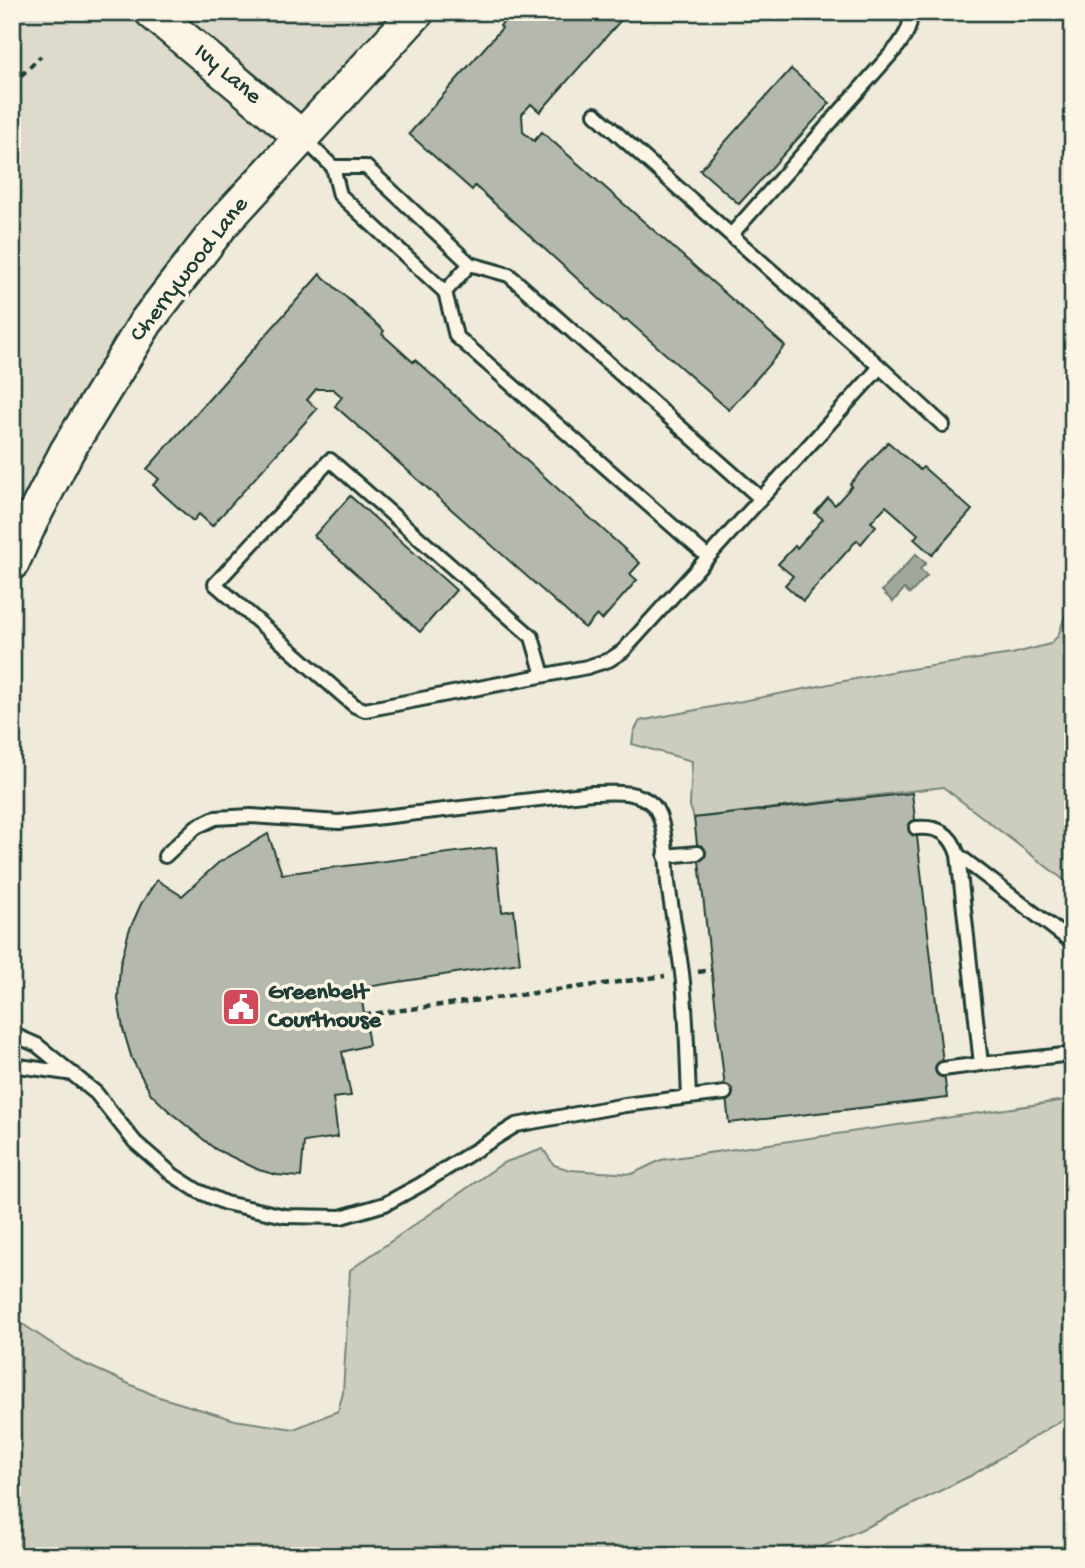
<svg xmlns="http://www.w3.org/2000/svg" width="1085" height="1568" viewBox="0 0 1085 1568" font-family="'Gochi Hand',sans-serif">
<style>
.built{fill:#dedbcc}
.green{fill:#cccdbf;stroke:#76857a;stroke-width:2}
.water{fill:#9fa89a;stroke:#6c7d71;stroke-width:2}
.building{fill:#b5b9ad;stroke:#1f3d34;stroke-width:2}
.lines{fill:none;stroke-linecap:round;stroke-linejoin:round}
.lane-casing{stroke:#1f3d34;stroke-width:18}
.secondary-casing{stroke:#1f3d34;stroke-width:38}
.path{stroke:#1f3d34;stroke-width:4.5;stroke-dasharray:7 5;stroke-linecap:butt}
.lane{stroke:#fcf5e5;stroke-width:12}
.secondary{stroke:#fcf5e5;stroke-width:33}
.labels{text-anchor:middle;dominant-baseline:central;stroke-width:7;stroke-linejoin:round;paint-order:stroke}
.street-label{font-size:24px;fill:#1f3d34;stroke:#fcf5e5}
.poi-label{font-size:24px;font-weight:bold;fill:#1f3d34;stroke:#fcf5e5;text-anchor:start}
</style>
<rect width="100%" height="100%" fill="#efeada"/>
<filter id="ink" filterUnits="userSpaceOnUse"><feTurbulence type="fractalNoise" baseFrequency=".0143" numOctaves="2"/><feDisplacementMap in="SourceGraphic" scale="14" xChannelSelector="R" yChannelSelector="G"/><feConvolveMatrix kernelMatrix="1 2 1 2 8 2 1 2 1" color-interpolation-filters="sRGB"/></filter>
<g filter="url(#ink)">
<path class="built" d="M 12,12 L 417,12 L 222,224 L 12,563 Z"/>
<path class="green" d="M 1073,594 L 1073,887 L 943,787 L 694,818 L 690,806 L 692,761 L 632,744 L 634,731 L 640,721 L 891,672 L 1012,654 L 1050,644 L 1058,636 Z
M 1073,1099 L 1073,1413 L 972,1475 L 871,1525 L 802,1556 L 12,1556 L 12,1317 L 78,1361 L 156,1396 L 235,1420 L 294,1429 L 338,1411 L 343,1393 L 350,1270 L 503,1163 L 543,1149 L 554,1165 L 570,1170 L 632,1174 L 661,1160 Z"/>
<path class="water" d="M 916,554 L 926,563 L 920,569 L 927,576 L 910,594 L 904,589 L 893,602 L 882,591 Z"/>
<path class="building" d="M 512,12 L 628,12 L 540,112 L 531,104 L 522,114 L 523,132 L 534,141 L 542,132 L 785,346 L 729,410 L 626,319 L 624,321 L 475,186 L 472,190 L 409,134 L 502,28 L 500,26 Z
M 791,69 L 830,103 L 739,204 L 700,170 Z
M 320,274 L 384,331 L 382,334 L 413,362 L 415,360 L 640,563 L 630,574 L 637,580 L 602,620 L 597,615 L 585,628 L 335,406 L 342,397 L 333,389 L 316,389 L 307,400 L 317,409 L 212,526 L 199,514 L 193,521 L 153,485 L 159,479 L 147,469 Z
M 888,442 L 920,470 L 923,467 L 972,510 L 932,555 L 914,539 L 918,534 L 886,506 L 871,522 L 876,526 L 861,544 L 857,540 L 803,601 L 785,585 L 793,576 L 778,564 L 795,546 L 797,548 L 823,519 L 815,513 L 828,498 L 835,505 L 852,486 L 850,484 Z
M 350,496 L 456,590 L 420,632 L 314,536 Z
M 912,793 L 947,1098 L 729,1123 L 694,818 Z
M 268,834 L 282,874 L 496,847 L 502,912 L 514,910 L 520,963 L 360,988 L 369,1045 L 342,1052 L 351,1096 L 333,1098 L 338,1137 L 304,1142 L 301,1177 L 277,1175 L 259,1170 L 215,1149 L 170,1112 L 151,1094 L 132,1059 L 123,1029 L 118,999 L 120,965 L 129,931 L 141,904 L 157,880 L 182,896 L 218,863 Z"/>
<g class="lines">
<g class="lane-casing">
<path id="lane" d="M 595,114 L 731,235
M 303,138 L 333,167 L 340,195 L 445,292 L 456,336 L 708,557
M 333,167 L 366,167 L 470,264 L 509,275 L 759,497
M 445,292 L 470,264
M 880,367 L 943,425
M 543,675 L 532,637 L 330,460 L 215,584 L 341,694 L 355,706 L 365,710 L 587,667 L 609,660 L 623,651 L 880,367 L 731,235 L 898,46 C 905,36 913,25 909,12
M 916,828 C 938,826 951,833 958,855 L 981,1064 L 1073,1054
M 958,855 L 1073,943
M 665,856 L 698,853
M 12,1034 L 37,1045 L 96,1093 L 135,1142 L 173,1175 L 198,1191 L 225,1203 L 285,1216 L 341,1217 L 385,1204 L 420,1185 L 516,1125 L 625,1105 L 689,1097 C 687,1056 687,1014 682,973 C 678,943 672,913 668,883 C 666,863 667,820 653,805 C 636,789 613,793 592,793 L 339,822 L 251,816 L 215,818 L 196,827 L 165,856
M 12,1065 L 74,1074
M 943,1069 L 981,1064
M 689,1097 L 725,1093"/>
</g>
<g class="secondary-casing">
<path id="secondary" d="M 152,12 L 303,138
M 12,563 L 31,521 L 67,451 L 146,322 L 222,224 L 417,12"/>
</g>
<path class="path" d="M 12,84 L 41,56
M 698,972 L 711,970
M 364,1015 L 665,976"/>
<use href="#lane" class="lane"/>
<use href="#secondary" class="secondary"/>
</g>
</g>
<defs>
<g id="civic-square" transform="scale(2.0125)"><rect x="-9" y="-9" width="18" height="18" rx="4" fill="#d1495b" stroke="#fcf5e5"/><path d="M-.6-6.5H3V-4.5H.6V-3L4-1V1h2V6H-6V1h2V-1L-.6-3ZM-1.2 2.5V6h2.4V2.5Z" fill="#fff"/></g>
</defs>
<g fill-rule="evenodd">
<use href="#civic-square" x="241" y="1007"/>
</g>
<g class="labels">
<g class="street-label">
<text transform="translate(227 75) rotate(40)">Ivy Lane</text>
<text transform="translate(190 270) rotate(-52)">Cherrywood Lane</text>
</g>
<g class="poi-label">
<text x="268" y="993">Greenbelt<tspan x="268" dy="28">Courthouse</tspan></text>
</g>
</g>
<rect width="1085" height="1568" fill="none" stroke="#fcf5e5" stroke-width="42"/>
<rect x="21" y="21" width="1043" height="1526" fill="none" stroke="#1f3d34" stroke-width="2.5" filter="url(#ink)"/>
</svg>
